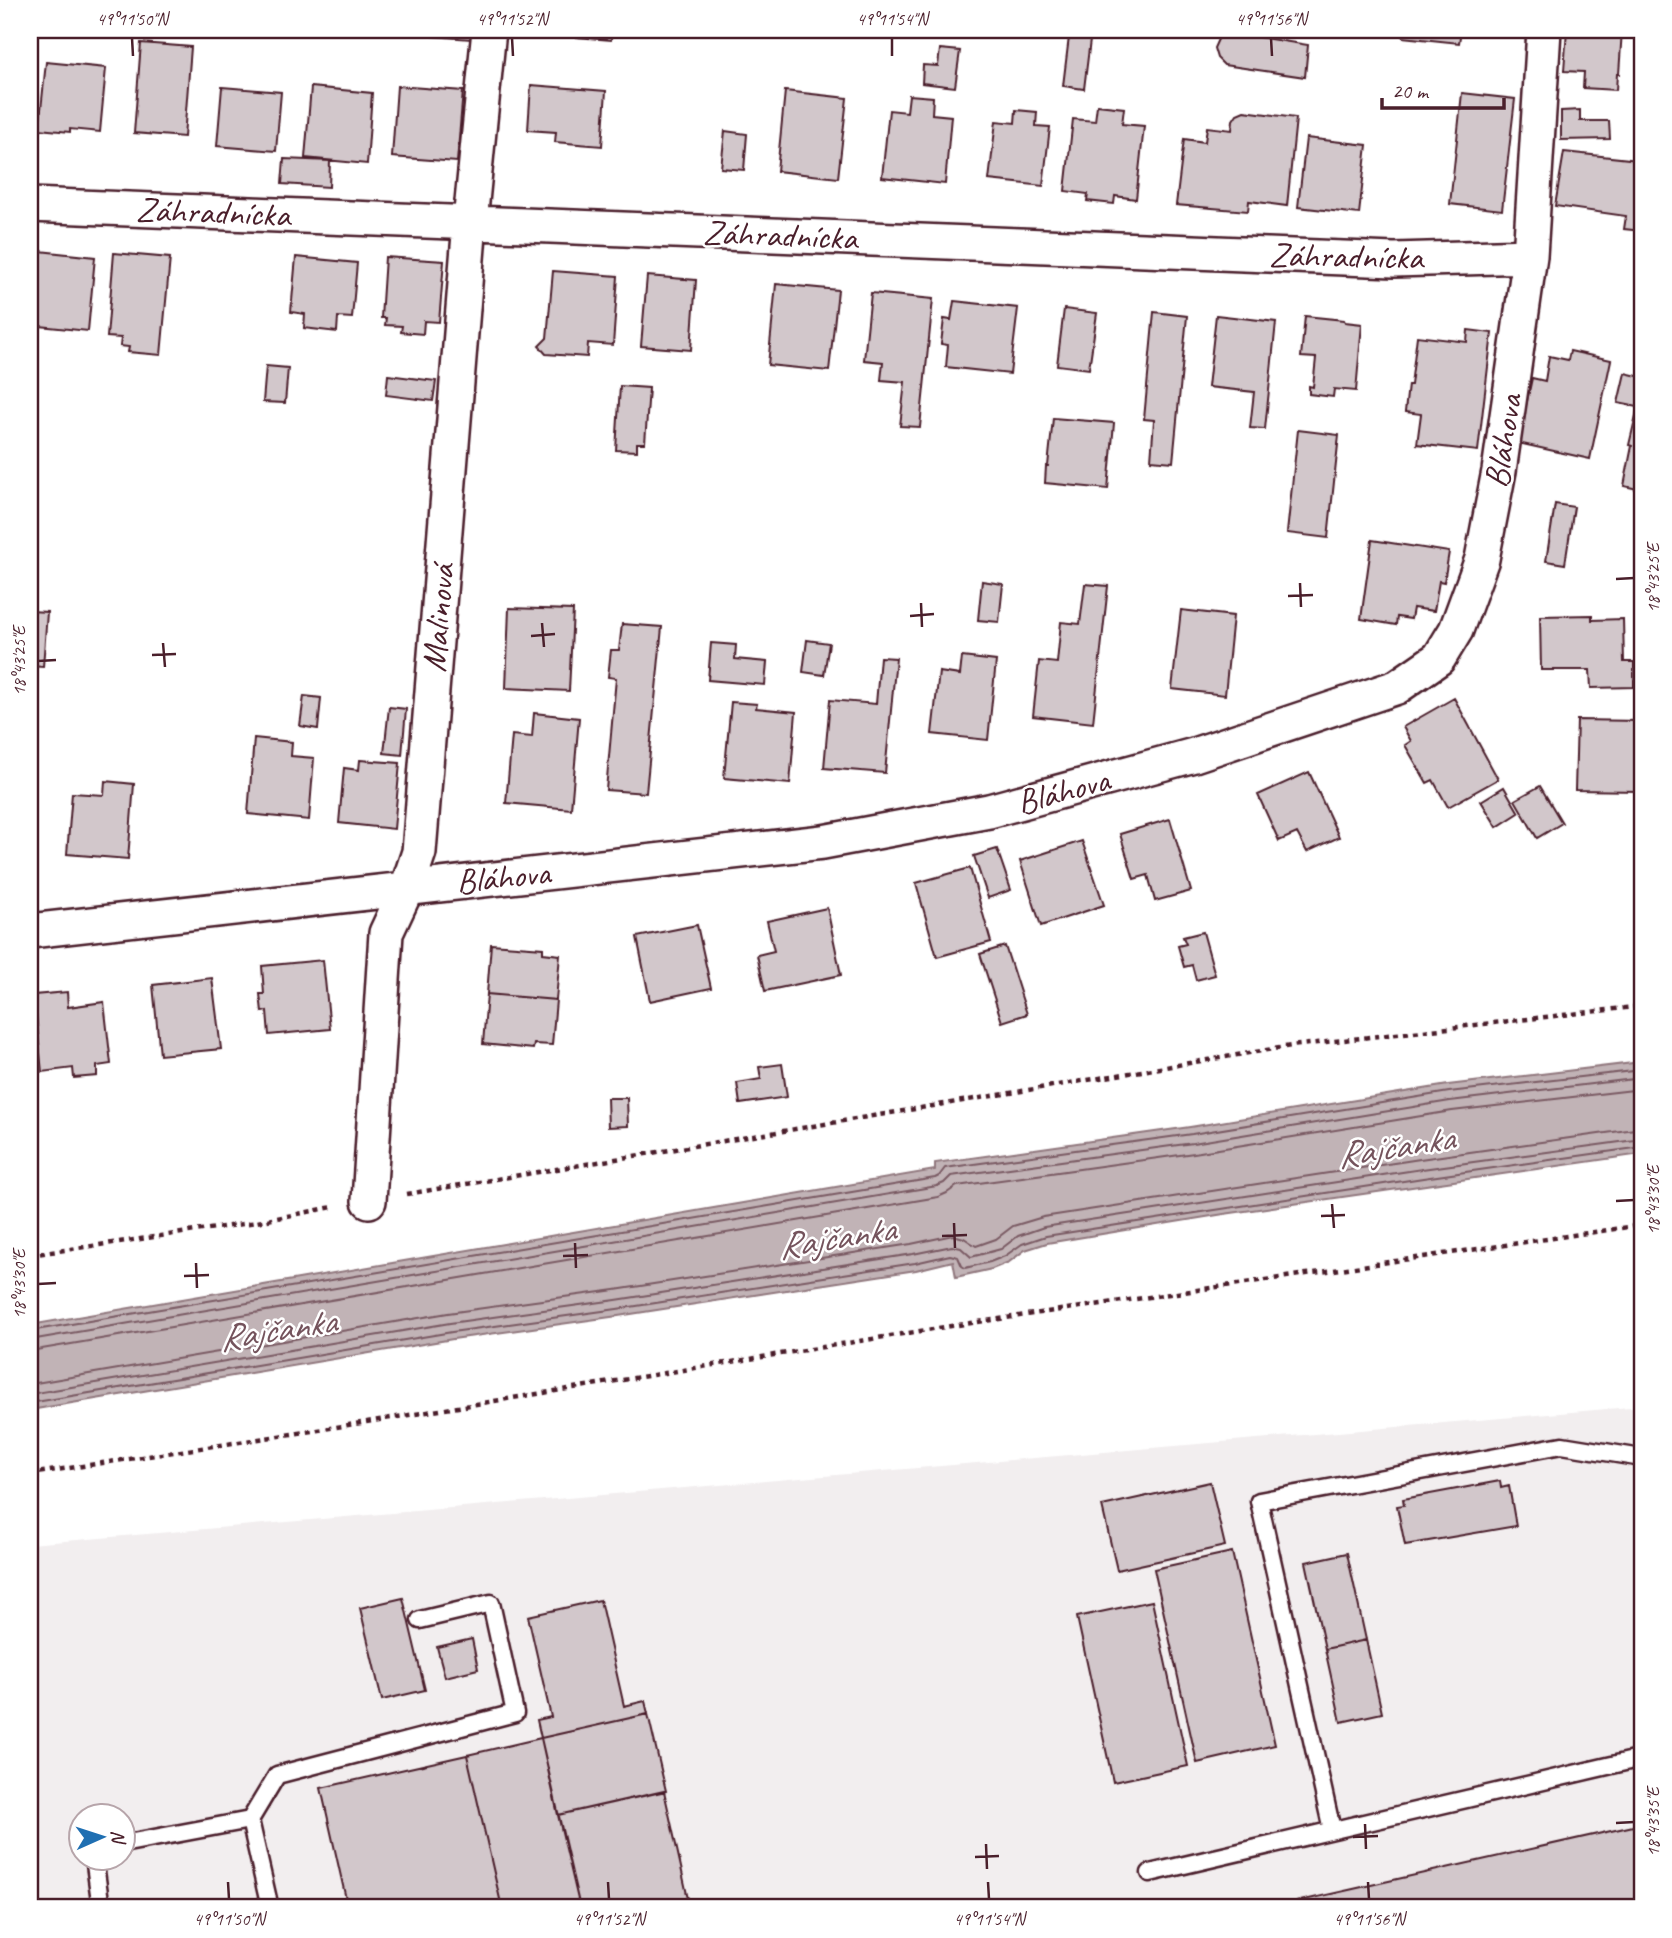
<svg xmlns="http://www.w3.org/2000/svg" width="1672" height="1938" viewBox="0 0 1672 1938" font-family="Caveat,sans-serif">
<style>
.built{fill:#f2eeef;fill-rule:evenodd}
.water{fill:#c1b3b6;stroke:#91787e;stroke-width:2}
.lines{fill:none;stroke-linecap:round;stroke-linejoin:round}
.shore{stroke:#7a5a63;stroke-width:2}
.building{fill:#d2c7cb;stroke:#4a1f2b;stroke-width:2}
.service-casing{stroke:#4a1f2b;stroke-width:21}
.minor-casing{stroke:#4a1f2b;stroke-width:38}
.path{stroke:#4a1f2b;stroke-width:4.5;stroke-dasharray:5 5;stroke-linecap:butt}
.service{stroke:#fff;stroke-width:16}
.minor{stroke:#fff;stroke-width:33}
.ticks{fill:none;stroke:#4a1f2b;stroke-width:2.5}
.labels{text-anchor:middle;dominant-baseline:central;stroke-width:5;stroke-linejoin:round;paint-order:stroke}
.street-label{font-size:35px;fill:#4a1f2b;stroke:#fff}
.water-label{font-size:37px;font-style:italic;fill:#74535c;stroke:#fff}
.neatline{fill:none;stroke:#4a1f2b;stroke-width:2.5}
.ticks-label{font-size:18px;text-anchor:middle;fill:#4a1f2b}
</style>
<rect width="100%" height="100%" fill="#fff"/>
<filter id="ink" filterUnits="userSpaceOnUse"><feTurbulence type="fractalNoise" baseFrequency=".0143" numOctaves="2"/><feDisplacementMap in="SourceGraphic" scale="14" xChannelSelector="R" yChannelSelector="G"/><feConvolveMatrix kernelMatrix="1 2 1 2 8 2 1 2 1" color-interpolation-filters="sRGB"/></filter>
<g filter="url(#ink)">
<path class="built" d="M 1642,1406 L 1642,1908 L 30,1908 L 30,1544 ZM 80,1815 L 122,1815 L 122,1857 L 80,1857 Z"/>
<path class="water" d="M 1642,1062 L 1642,1154 L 1224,1214 L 1047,1243 L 1025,1250 L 1009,1262 L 992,1269 L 956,1277 L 953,1261 L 916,1270 L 618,1316 L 453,1339 L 30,1410 L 30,1325 L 935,1170 L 935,1163 L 1190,1127 L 1448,1085 Z"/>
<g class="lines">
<path class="shore" d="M 30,1331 L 935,1178 L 939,1176 L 945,1168 L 1192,1134 L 1449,1092 L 1642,1070
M 30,1340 L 937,1186 L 944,1183 L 951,1176 L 1193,1143 L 1450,1101 L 1642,1078
M 30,1351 L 938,1197 L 947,1193 L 957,1186 L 1194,1153 L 1452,1111 L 1642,1089
M 30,1384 L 448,1313 L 615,1290 L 911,1244 L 953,1235 L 964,1238 L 976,1246 L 996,1239 L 1013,1226 L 1043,1217 L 1420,1159 L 1642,1128
M 30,1394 L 450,1323 L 616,1300 L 913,1254 L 952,1246 L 961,1248 L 971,1257 L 1001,1249 L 1018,1236 L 1044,1227 L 1422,1169 L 1642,1139
M 30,1403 L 452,1332 L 617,1309 L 915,1263 L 950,1255 L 958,1257 L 962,1266 L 965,1268 L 990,1262 L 1005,1256 L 1022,1244 L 1046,1236 L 1423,1178 L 1642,1147"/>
</g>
<path class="building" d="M 80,30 L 109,30 L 108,36 L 80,32 Z
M 432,30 L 472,30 L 471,39 L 432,36 Z
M 558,30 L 612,30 L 611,40 L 564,36 L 565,32 L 558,32 Z
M 1403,30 L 1461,30 L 1459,43 L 1403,37 Z
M 1567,30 L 1622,30 L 1619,74 L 1617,74 L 1616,90 L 1583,88 L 1584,72 L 1564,71 Z
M 1227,32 L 1308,45 L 1305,77 L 1224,65 L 1217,58 L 1214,48 L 1219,37 Z
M 1069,37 L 1090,40 L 1084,89 L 1063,86 Z
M 141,43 L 191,47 L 184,137 L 134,133 Z
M 940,49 L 960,51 L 955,87 L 922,83 L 923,65 L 938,66 Z
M 46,62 L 106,68 L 100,132 L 70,129 L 70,132 L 39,129 Z
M 531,85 L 606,91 L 602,146 L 555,142 L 556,132 L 528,130 Z
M 397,86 L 463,91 L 457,162 L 392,157 Z
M 222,87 L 281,92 L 276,151 L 217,146 Z
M 311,87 L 372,93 L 367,164 L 305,158 Z
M 785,91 L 847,98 L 838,178 L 777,171 Z
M 1462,93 L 1515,99 L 1502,210 L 1450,204 Z
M 909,95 L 933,97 L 932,114 L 951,116 L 945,184 L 882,177 L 889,110 L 907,112 Z
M 1097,105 L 1124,108 L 1122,124 L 1144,126 L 1136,199 L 1115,196 L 1114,204 L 1087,201 L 1088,194 L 1065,191 L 1073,119 L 1095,121 Z
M 1016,110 L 1037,112 L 1036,126 L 1050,127 L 1043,186 L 989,180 L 996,121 L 1015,123 Z
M 1580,110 L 1580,121 L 1609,121 L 1610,139 L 1561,140 L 1561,111 Z
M 1244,111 L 1296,118 L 1287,206 L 1249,201 L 1248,211 L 1176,205 L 1184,139 L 1205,142 L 1207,127 L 1232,130 L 1233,120 L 1237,114 Z
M 725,131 L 747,134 L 744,170 L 721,168 Z
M 1306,138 L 1367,145 L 1359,214 L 1298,207 Z
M 1564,152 L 1638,160 L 1639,172 L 1642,172 L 1642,231 L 1624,229 L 1626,216 L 1555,206 Z
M 284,159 L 330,161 L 329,187 L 282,184 Z
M 30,250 L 95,257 L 88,331 L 30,325 Z
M 114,253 L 170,258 L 161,355 L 128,352 L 129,347 L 120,346 L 121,338 L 107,337 Z
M 296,257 L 357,263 L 352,318 L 338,317 L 337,332 L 304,328 L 305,314 L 291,312 Z
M 385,257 L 444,261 L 439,322 L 424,321 L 423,334 L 401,332 L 402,326 L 385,325 L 386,318 L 381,318 Z
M 553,271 L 618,276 L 613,345 L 588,343 L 587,357 L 546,354 L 539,346 L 547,338 Z
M 647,276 L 696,280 L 691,350 L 641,346 Z
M 776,284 L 838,290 L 829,371 L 768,365 Z
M 871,293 L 933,299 L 920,427 L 900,426 L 905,382 L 881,380 L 883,362 L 864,360 Z
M 954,301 L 1018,308 L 1010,374 L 946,367 L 948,345 L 941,344 L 944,319 L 951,320 Z
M 1064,309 L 1097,313 L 1089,369 L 1057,365 Z
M 1154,312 L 1187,316 L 1173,462 L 1151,460 L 1154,420 L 1144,419 Z
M 1216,315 L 1276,322 L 1265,429 L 1250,428 L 1254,392 L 1208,387 Z
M 1305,316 L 1344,320 L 1345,322 L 1362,324 L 1356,391 L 1334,389 L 1333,397 L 1309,394 L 1309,386 L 1313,387 L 1316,358 L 1301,357 Z
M 1468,330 L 1492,333 L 1478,451 L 1417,444 L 1421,414 L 1405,412 L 1408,385 L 1411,385 L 1417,336 L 1467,342 Z
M 1570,351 L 1611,360 L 1590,459 L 1518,443 L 1532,378 L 1545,381 L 1549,356 L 1568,360 Z
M 266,366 L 288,368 L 285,403 L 263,402 Z
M 1625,373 L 1642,377 L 1642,490 L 1624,486 L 1632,446 L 1629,445 L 1638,407 L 1618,403 Z
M 388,375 L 436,381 L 433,401 L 386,395 Z
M 620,386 L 649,388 L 645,443 L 637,443 L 637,451 L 616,450 Z
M 1053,418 L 1114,423 L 1108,489 L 1045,483 L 1046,466 L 1048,466 Z
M 1298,430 L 1339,435 L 1328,538 L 1287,533 Z
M 1555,504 L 1574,507 L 1565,564 L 1546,561 Z
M 1372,540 L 1449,552 L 1444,582 L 1439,581 L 1434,611 L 1413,608 L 1411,619 L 1397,617 L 1396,625 L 1361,619 Z
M 982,581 L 1003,584 L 999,622 L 978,620 Z
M 1085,584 L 1108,586 L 1093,723 L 1033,716 L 1039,661 L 1057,663 L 1061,622 L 1080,624 Z
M 509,608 L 573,610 L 569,691 L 506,688 Z
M 1181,610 L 1233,616 L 1225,695 L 1172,689 Z
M 30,611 L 47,612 L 43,667 L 30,666 Z
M 1592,615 L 1592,620 L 1623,619 L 1624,662 L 1634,662 L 1634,687 L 1591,688 L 1590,670 L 1541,670 L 1540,616 Z
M 622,624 L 662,627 L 646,793 L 606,790 L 616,678 L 608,677 L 611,650 L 619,650 Z
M 807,640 L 829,643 L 824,675 L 803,672 Z
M 711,643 L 736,645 L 735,659 L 767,662 L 765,685 L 708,680 Z
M 880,657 L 896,658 L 885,773 L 824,768 L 830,700 L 876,704 Z
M 962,657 L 996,661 L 988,740 L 932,734 L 939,672 L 960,675 Z
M 304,696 L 321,698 L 318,729 L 300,726 Z
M 1454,698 L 1498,779 L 1448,807 L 1433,780 L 1427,783 L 1405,745 L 1411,741 L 1403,727 Z
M 731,702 L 757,704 L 756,708 L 796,712 L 790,784 L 724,778 Z
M 389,707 L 406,709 L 402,755 L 384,753 Z
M 534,713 L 579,718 L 571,809 L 506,803 L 512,735 L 532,737 Z
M 1577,720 L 1641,721 L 1639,791 L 1575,790 Z
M 254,738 L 292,742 L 291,756 L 314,758 L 309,820 L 248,814 Z
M 360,760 L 400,763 L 394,829 L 339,823 L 344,768 L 359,770 Z
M 1309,772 L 1339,837 L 1307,852 L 1297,833 L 1279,841 L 1258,795 Z
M 105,781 L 134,784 L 128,859 L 67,854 L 72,793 L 104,795 Z
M 1540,786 L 1562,823 L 1537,838 L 1515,800 Z
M 1504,787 L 1519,813 L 1497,827 L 1481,801 Z
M 1170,819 L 1191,891 L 1155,901 L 1148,875 L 1134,879 L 1120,834 Z
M 1082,841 L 1104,905 L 1041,926 L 1020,861 Z
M 997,849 L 1011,890 L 988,898 L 974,856 Z
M 970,868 L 991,942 L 937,957 L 916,883 Z
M 827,908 L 841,975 L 765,991 L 757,955 L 774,951 L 767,921 Z
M 697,925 L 711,988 L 650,1001 L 637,937 Z
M 1203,932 L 1215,975 L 1196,980 L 1192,965 L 1184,967 L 1178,946 L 1186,944 L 1183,937 Z
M 491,944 L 543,948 L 543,953 L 560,955 L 556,1000 L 487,994 Z
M 1005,946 L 1027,1014 L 1002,1022 L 980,954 Z
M 323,960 L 330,1029 L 269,1035 L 267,1011 L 262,1012 L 260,994 L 264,994 L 262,966 Z
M 212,978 L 221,1049 L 160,1055 L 153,985 Z
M 67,992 L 68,1007 L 104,1002 L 111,1064 L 97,1066 L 97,1076 L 74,1078 L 73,1068 L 42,1072 L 34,995 Z
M 487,994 L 556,1000 L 552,1045 L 534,1044 L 533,1049 L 483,1044 Z
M 782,1064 L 787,1097 L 740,1104 L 737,1083 L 761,1079 L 759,1067 Z
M 607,1098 L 627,1098 L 628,1126 L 608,1127 Z
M 1500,1481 L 1501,1488 L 1509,1486 L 1516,1526 L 1405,1545 L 1397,1506 L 1404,1505 L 1403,1499 Z
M 1210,1482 L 1225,1546 L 1117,1570 L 1102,1506 Z
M 1232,1552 L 1275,1745 L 1197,1763 L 1154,1569 Z
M 1347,1553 L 1366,1640 L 1325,1649 L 1306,1562 Z
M 403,1598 L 425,1690 L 382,1700 L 360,1608 Z
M 600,1600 L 624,1706 L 645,1701 L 648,1714 L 541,1738 L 537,1720 L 551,1717 L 528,1616 Z
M 1152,1601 L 1188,1766 L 1113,1782 L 1077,1617 Z
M 472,1639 L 478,1669 L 445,1677 L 437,1647 Z
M 1366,1640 L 1382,1713 L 1341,1722 L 1325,1649 Z
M 648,1714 L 666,1791 L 558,1815 L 541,1738 Z
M 541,1738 L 580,1908 L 502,1908 L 467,1755 Z
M 467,1755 L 502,1908 L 348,1908 L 321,1788 Z
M 664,1791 L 690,1908 L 580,1908 L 558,1815 Z
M 1642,1824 L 1642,1908 L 1269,1908 Z"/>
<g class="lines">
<g class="service-casing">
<path id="service" d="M 250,1820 L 270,1908
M 1332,1830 L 1259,1501 L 1562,1445 L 1642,1458
M 122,1844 L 250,1820 L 277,1775 L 515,1713 L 491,1603 L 420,1620
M 94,1857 L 101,1908
M 1150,1873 L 1642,1758"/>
</g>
<g class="minor-casing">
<path id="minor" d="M 30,205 L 1394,260 L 1530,256
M 30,931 L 823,842 L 989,811 L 1194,755 L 1397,687 L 1439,658 L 1456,630 L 1482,559 L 1499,471 L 1530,256 L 1544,30
M 369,1201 L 386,933 L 407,888 L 419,852 L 470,222 L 489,30"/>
</g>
<path class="path" d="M 407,1194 L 1291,1046 L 1642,1006
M 30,1255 L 257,1222 L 333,1207
M 30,1474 L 312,1431 L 951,1326 L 1642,1225"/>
<use href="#service" class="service"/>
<use href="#minor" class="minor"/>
</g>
</g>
<path class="ticks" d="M 132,38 L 133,56M 512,38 L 513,56M 892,38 L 892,56M 1271,38 L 1272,56M 1616,579 L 1634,578M 1300,583 L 1301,607M 1288,596 L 1313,595M 921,603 L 922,627M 910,616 L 934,614M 542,623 L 544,647M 531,636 L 555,634M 163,643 L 165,667M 152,655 L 176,654M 38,661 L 56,660M 1616,1201 L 1634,1200M 1332,1204 L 1334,1228M 1321,1216 L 1345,1215M 954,1223 L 955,1248M 942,1236 L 967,1235M 575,1243 L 576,1268M 563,1256 L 588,1255M 196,1263 L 197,1288M 184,1276 L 209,1275M 38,1284 L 56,1283M 1616,1823 L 1634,1822M 1365,1824 L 1366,1849M 1353,1837 L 1378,1836M 986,1844 L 987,1869M 975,1857 L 999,1856M 228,1882 L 229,1899M 608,1882 L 609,1899M 988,1882 L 989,1899M 1368,1882 L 1369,1899"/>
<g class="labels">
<g class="street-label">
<text transform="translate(213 212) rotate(2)">Záhradnícka</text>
<text transform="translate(780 235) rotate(2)">Záhradnícka</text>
<text transform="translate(1346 256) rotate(1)">Záhradnícka</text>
<text transform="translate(1503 441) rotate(-81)">Bláhova</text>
<text transform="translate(438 618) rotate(-85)">Malinová</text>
<text transform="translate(1063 791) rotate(-15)">Bláhova</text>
<text transform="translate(503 877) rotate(-6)">Bláhova</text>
</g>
<g class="water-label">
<text transform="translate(1395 1146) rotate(-9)">Rajčanka</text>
<text transform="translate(836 1237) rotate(-9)">Rajčanka</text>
<text transform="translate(277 1329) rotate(-9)">Rajčanka</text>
</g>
</g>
<rect width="1672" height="1938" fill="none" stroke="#fff" stroke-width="77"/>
<g transform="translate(102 1837) rotate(87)"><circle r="33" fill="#ffffff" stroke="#b7a5aa" stroke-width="2"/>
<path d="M0-5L12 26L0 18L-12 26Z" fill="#1f6fb2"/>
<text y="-10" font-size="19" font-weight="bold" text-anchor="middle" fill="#4a1f2b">N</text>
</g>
<path d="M1382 98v10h122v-10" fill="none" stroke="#4a1f2b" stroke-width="3.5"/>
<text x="1392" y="98" font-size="21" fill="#4a1f2b" stroke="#ffffff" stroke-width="5" paint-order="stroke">20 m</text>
<rect x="38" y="38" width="1596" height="1861" class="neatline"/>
<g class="ticks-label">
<text x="132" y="25">49°11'50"N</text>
<text x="512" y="25">49°11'52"N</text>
<text x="892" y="25">49°11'54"N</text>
<text x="1271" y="25">49°11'56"N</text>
<text transform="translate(1653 578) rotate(-90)" y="6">18°43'25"E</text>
<text transform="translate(19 661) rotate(-90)" y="6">18°43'25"E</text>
<text transform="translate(1653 1200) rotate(-90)" y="6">18°43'30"E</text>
<text transform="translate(19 1284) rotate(-90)" y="6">18°43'30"E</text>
<text transform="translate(1653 1822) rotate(-90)" y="6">18°43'35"E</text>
<text x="229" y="1925">49°11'50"N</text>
<text x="609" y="1925">49°11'52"N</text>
<text x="989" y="1925">49°11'54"N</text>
<text x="1369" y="1925">49°11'56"N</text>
</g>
</svg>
